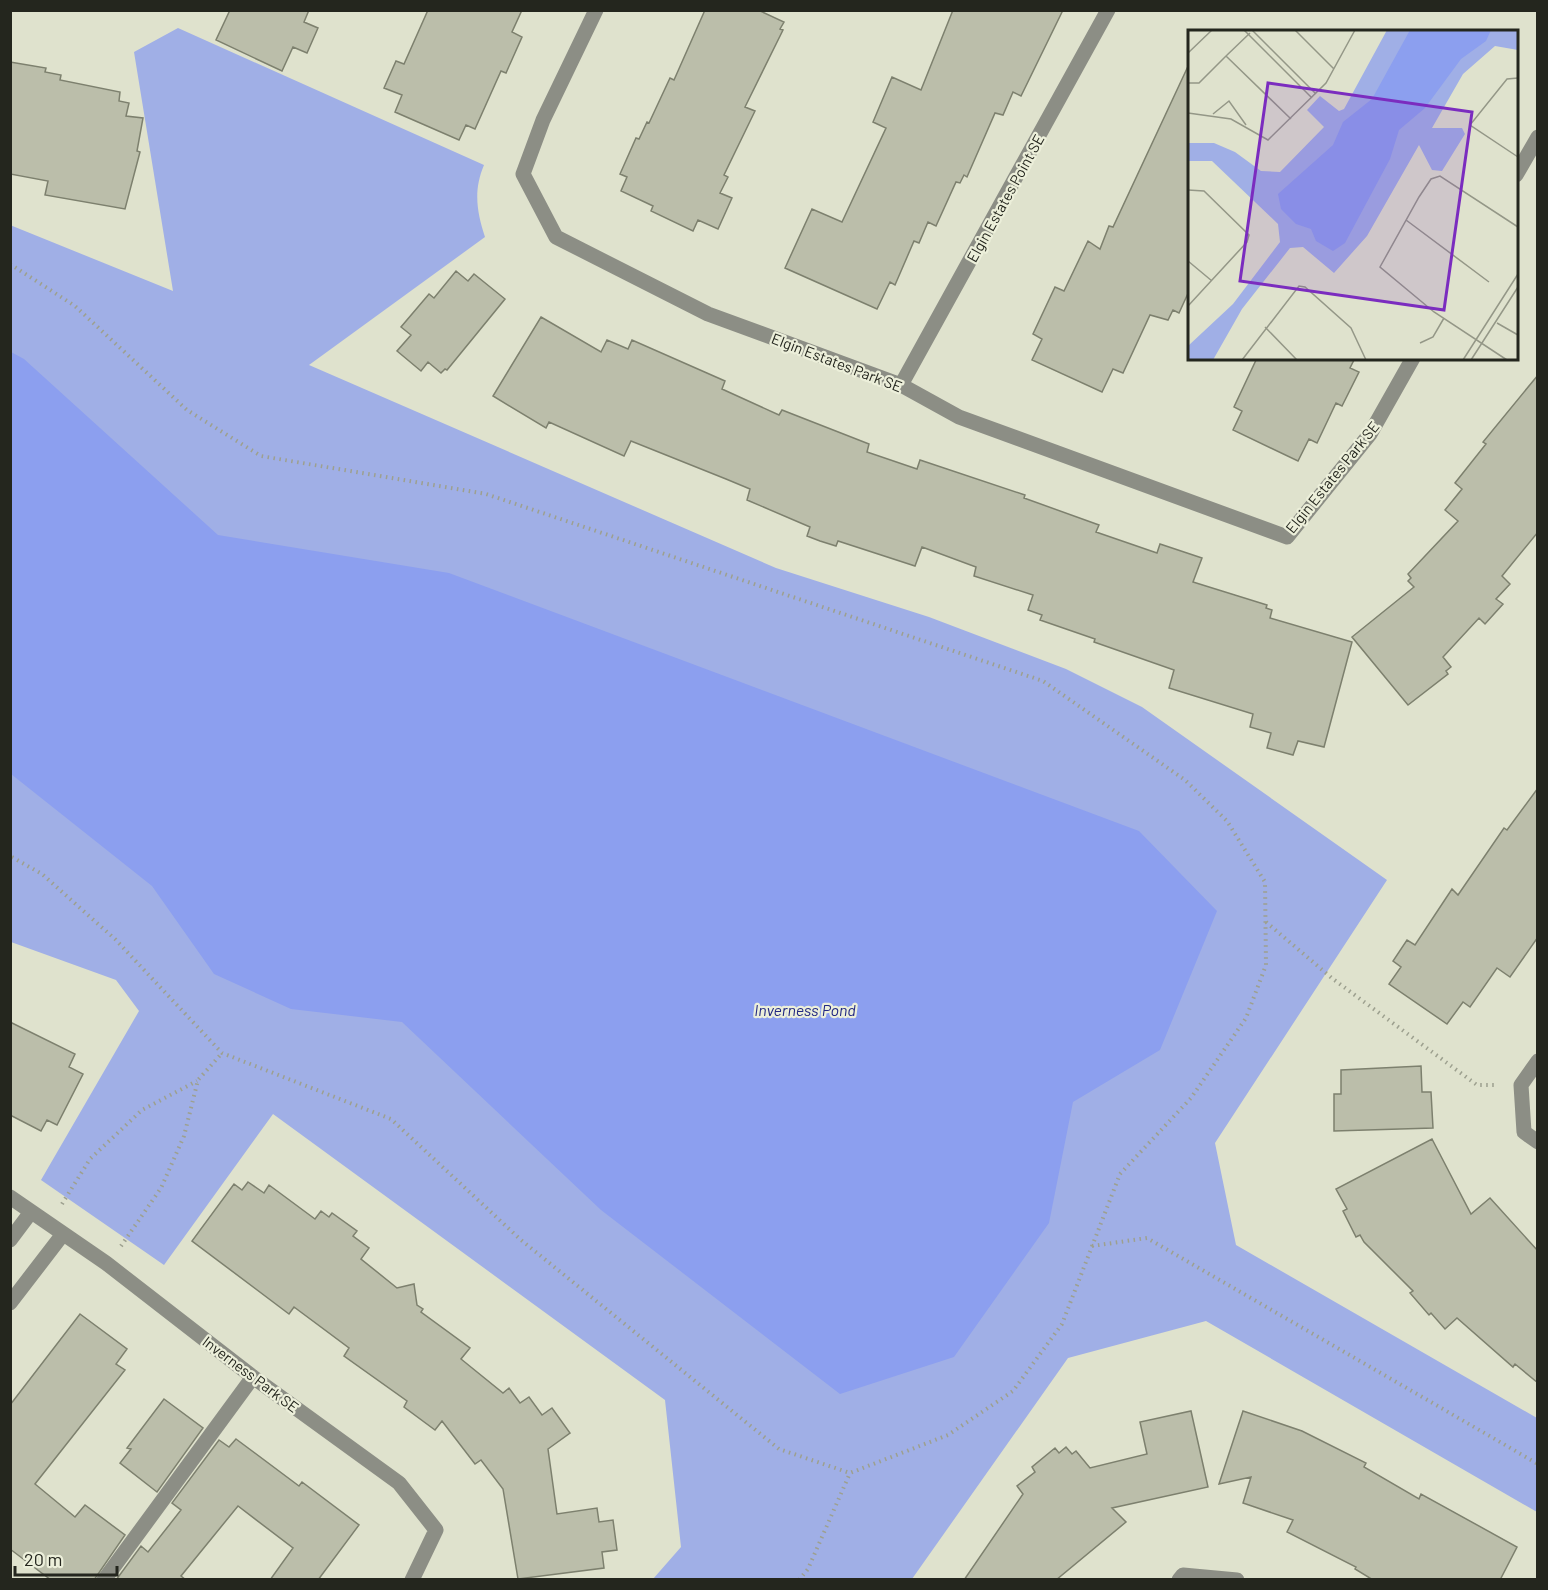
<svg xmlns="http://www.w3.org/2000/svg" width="1548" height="1590" viewBox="0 0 1548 1590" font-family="Barlow,sans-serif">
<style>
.green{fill:#a0afe6}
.water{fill:#8c9fef}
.building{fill:#bbbeaa;stroke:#7d806e;stroke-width:1.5}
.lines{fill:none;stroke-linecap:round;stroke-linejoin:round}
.path{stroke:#9da08f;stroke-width:4;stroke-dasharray:1.5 4.5;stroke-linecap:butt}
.minor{stroke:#8c8e85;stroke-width:15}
.labels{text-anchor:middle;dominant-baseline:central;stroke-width:4.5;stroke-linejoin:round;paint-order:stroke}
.street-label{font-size:15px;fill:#24261e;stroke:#ecefda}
.water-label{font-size:16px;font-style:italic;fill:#222882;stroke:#ecefda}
.inset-road{fill:none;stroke:#949787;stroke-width:1.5}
.view{fill:#7b2cbf;fill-opacity:0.15;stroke:#7b2cbf;stroke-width:3}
.inset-edge{fill:none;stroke:#24261e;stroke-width:3}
</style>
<rect width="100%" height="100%" fill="#dfe2cd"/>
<path class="green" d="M 178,28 L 484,165 C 473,191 477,212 485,237 L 309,365 L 776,568 L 929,617 L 1066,669 L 1142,707 L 1387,880 L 1215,1143 L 1236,1245 L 1537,1418 L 1537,1512 L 1206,1321 L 1068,1358 L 912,1579 L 653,1579 L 681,1547 L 665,1400 L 273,1114 L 164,1265 L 41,1180 L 139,1011 L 116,980 L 11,942 L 10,225 L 173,291 L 134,52 Z"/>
<path class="water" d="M 11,352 L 24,359 L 218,535 L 449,573 L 1139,831 L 1217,911 L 1160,1050 L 1073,1102 L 1049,1223 L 954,1357 L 840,1394 L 601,1210 L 402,1022 L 291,1009 L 214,974 L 152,886 L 11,774 Z"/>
<path class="building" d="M 230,10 L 309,10 L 304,22 L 318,28 L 307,53 L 293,47 L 282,71 L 216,40 Z
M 428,10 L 522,10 L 512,32 L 522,37 L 506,73 L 501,71 L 475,129 L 466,125 L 459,140 L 395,112 L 402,95 L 384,88 L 396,61 L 404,64 Z
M 705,10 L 758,10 L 784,22 L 780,29 L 783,30 L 745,107 L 755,111 L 724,175 L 728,177 L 720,193 L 732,198 L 718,229 L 698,220 L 693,231 L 651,211 L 653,206 L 621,191 L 627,177 L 620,174 L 636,138 L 639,139 L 647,122 L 649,123 L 670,78 L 674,80 Z
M 953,10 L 1063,10 L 1021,96 L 1013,92 L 1003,115 L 995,113 L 967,177 L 964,175 L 960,183 L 956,182 L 936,226 L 928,222 L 919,243 L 914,241 L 895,285 L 890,282 L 877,309 L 785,268 L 812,209 L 842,222 L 886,128 L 873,122 L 892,77 L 921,90 Z
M 10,62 L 46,68 L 45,72 L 61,75 L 60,80 L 120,92 L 119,101 L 129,103 L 126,116 L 143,118 L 137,151 L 140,152 L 125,209 L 45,195 L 48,181 L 10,174 Z
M 1190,62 L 1190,289 L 1179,313 L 1173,310 L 1168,320 L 1150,315 L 1123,373 L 1113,369 L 1102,392 L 1032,360 L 1042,339 L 1033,334 L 1055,287 L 1064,291 L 1088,241 L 1100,249 L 1109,226 L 1113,227 Z
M 456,271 L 468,281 L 474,274 L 505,299 L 447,370 L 445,369 L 441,373 L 428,362 L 421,371 L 397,351 L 411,335 L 401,327 L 429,294 L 434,298 Z
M 541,317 L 601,352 L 607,340 L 628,349 L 632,340 L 725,381 L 722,389 L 779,415 L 782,410 L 869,444 L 867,452 L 917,469 L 920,460 L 1025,495 L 1024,498 L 1099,525 L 1096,532 L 1157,553 L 1160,544 L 1202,558 L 1193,582 L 1267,605 L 1266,608 L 1272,610 L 1270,618 L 1352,642 L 1324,747 L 1298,741 L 1293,755 L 1267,748 L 1271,733 L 1250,727 L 1253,714 L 1169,688 L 1174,670 L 1094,642 L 1095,639 L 1040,620 L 1042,615 L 1028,610 L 1033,595 L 974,576 L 976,567 L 922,547 L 915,566 L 838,541 L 836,546 L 820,541 L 807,536 L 810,527 L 747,500 L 750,489 L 726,479 L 631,441 L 624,456 L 549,422 L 546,428 L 493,396 Z
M 1257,358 L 1355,358 L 1350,368 L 1359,372 L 1342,406 L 1336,403 L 1317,443 L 1309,439 L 1298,461 L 1233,430 L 1242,411 L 1234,407 Z
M 1538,375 L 1538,532 L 1502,576 L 1510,584 L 1496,599 L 1503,604 L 1485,624 L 1479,618 L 1443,657 L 1451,667 L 1446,671 L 1448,674 L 1408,705 L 1352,637 L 1414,587 L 1408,581 L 1411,578 L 1408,574 L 1458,521 L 1445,510 L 1462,489 L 1455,483 L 1486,444 L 1483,442 Z
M 1538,788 L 1538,937 L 1510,977 L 1497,968 L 1470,1007 L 1463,1002 L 1447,1024 L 1389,984 L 1401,967 L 1393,961 L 1407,940 L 1415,945 L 1452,889 L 1458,895 L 1504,828 L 1507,830 Z
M 10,1022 L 75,1054 L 69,1067 L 83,1074 L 57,1125 L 47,1120 L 41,1131 L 10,1115 Z
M 1421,1066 L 1422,1092 L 1431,1092 L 1433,1128 L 1334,1131 L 1334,1094 L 1341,1094 L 1341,1070 Z
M 1432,1139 L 1471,1214 L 1490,1198 L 1538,1251 L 1538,1383 L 1515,1364 L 1513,1367 L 1457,1318 L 1445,1329 L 1431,1313 L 1429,1315 L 1410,1293 L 1413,1291 L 1364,1242 L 1360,1235 L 1356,1237 L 1343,1211 L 1347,1209 L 1336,1189 Z
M 248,1182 L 264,1193 L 269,1185 L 315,1219 L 321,1211 L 329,1217 L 332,1213 L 357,1231 L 353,1236 L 369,1248 L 361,1259 L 397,1288 L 414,1284 L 417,1305 L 423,1309 L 421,1312 L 470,1348 L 461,1359 L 503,1393 L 509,1388 L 520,1403 L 529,1397 L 542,1415 L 552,1408 L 570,1433 L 548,1449 L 557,1514 L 597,1508 L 599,1522 L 613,1520 L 617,1550 L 602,1552 L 604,1568 L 518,1579 L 503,1489 L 481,1460 L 475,1464 L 442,1421 L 435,1430 L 404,1407 L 407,1401 L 344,1356 L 349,1348 L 294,1307 L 289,1314 L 192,1241 L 234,1184 L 242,1190 Z
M 80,1314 L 127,1349 L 116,1364 L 125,1370 L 35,1484 L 75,1517 L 85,1505 L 125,1535 L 94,1580 L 51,1580 L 10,1549 L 10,1405 Z
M 164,1399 L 203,1428 L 157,1492 L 120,1463 L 131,1449 L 127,1448 Z
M 1191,1411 L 1208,1487 L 1112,1508 L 1126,1522 L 1056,1580 L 964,1580 L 1023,1494 L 1017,1486 L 1035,1472 L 1032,1467 L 1055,1448 L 1059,1453 L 1066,1447 L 1072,1454 L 1076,1451 L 1090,1468 L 1147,1454 L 1140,1422 Z
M 1243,1411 L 1302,1431 L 1366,1463 L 1364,1467 L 1419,1499 L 1421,1494 L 1517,1547 L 1500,1580 L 1373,1580 L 1355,1569 L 1356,1567 L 1287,1532 L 1293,1520 L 1243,1503 L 1251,1477 L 1219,1484 Z
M 236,1439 L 299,1486 L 302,1482 L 359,1525 L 318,1580 L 270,1580 L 293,1548 L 238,1506 L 181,1576 L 186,1580 L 116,1580 L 141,1546 L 148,1552 L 181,1510 L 172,1503 L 219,1440 L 229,1447 Z"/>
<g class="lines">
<path class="path" d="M 10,264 L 75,306 L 187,410 L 261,456 L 486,494 L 1043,681 L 1185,780 L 1227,821 L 1265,882 L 1266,965 L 1246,1018 L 1191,1098 L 1120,1174 L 1062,1324 L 1013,1391 L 948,1435 L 850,1473 L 779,1449 L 521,1240 L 391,1119 L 222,1053 L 115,939 L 42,874 L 10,856
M 1266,922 L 1333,979 L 1477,1085 L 1497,1085
M 62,1204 L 90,1159 L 142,1110 L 197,1081
M 121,1246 L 161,1188 L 184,1136 L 198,1080 L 222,1053
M 1092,1246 L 1147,1238 L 1538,1464
M 799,1580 L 808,1569 L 850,1473"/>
<path class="minor" d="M 596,10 L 543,120 L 523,174 L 556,237 L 708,314 L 901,385 L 959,417 L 1287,537 L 1370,434 L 1413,358
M 1516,175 L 1538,137
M 901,385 L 1108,10
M 1538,1061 L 1521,1085 L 1524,1132 L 1538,1142
M 10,1197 L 106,1263 L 253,1377 L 399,1483 L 436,1530 L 412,1580
M 10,1240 L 31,1212
M 10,1303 L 63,1234
M 104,1580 L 253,1377
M 1179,1580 L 1183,1575 L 1237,1580"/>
</g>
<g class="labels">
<g class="street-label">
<text transform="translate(1005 198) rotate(-61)">Elgin Estates Point SE</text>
<text transform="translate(837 362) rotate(21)">Elgin Estates Park SE</text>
<text transform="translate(1332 477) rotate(-51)">Elgin Estates Park SE</text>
<text transform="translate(251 1374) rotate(37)">Inverness Park SE</text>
</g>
<g class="water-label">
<text x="805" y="1009">Inverness Pond</text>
</g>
</g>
<g transform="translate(1188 30)">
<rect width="330" height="330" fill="#dfe2cd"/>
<path d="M 199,0 L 330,0 L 330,20 L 307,16 L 275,44 L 244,98 L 274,98 L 277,104 L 254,141 L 244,140 L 231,115 L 179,206 L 146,243 L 115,217 L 102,218 L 54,279 L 25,330 L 0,330 L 0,316 L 45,274 L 92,212 L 90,194 L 24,131 L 0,131 L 0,113 L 26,113 L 47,122 L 73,141 L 92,142 L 136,97 L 119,80 L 132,66 L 151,81 L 156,79 Z" fill="#a0afe6"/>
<path d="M 222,0 L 303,0 L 298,11 L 273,29 L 237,78 L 211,100 L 202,129 L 157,213 L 145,221 L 128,211 L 123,199 L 108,194 L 93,179 L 90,164 L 145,115 L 155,92 L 184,69 Z" fill="#8c9fef"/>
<path class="inset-road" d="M 56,0 L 124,68M 64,0 L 128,64M 107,0 L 146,39M 0,23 L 24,0M 38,26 L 62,3M 330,48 L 319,49 L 282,95 L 330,127M 0,53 L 11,53 L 38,26 L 103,89M 0,83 L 43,89 L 80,110 L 138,53 L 167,0M 25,84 L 41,71 L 58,95M 0,160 L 16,161 L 61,205 L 59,212 L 0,276M 218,190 L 301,252M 0,231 L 24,251M 309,293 L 330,305M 77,297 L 109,330M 232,313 L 245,307 L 256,288M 54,330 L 111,256 L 117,257 L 163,298 L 178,330M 275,330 L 330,244M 283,330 L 330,257M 319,330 L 246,282 L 192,237 L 231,167 L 243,149 L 252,146 L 330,197"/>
<path class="view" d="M 80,53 L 284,82 L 256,280 L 52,251 Z"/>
<rect width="330" height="330" class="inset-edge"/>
</g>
<rect width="1548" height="1590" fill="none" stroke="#24261e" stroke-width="24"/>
<path d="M15 1566v9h102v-9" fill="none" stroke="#24261e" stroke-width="3"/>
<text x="24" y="1566" font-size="18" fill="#24261e" stroke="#ecefda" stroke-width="4.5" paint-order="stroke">20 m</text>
</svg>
